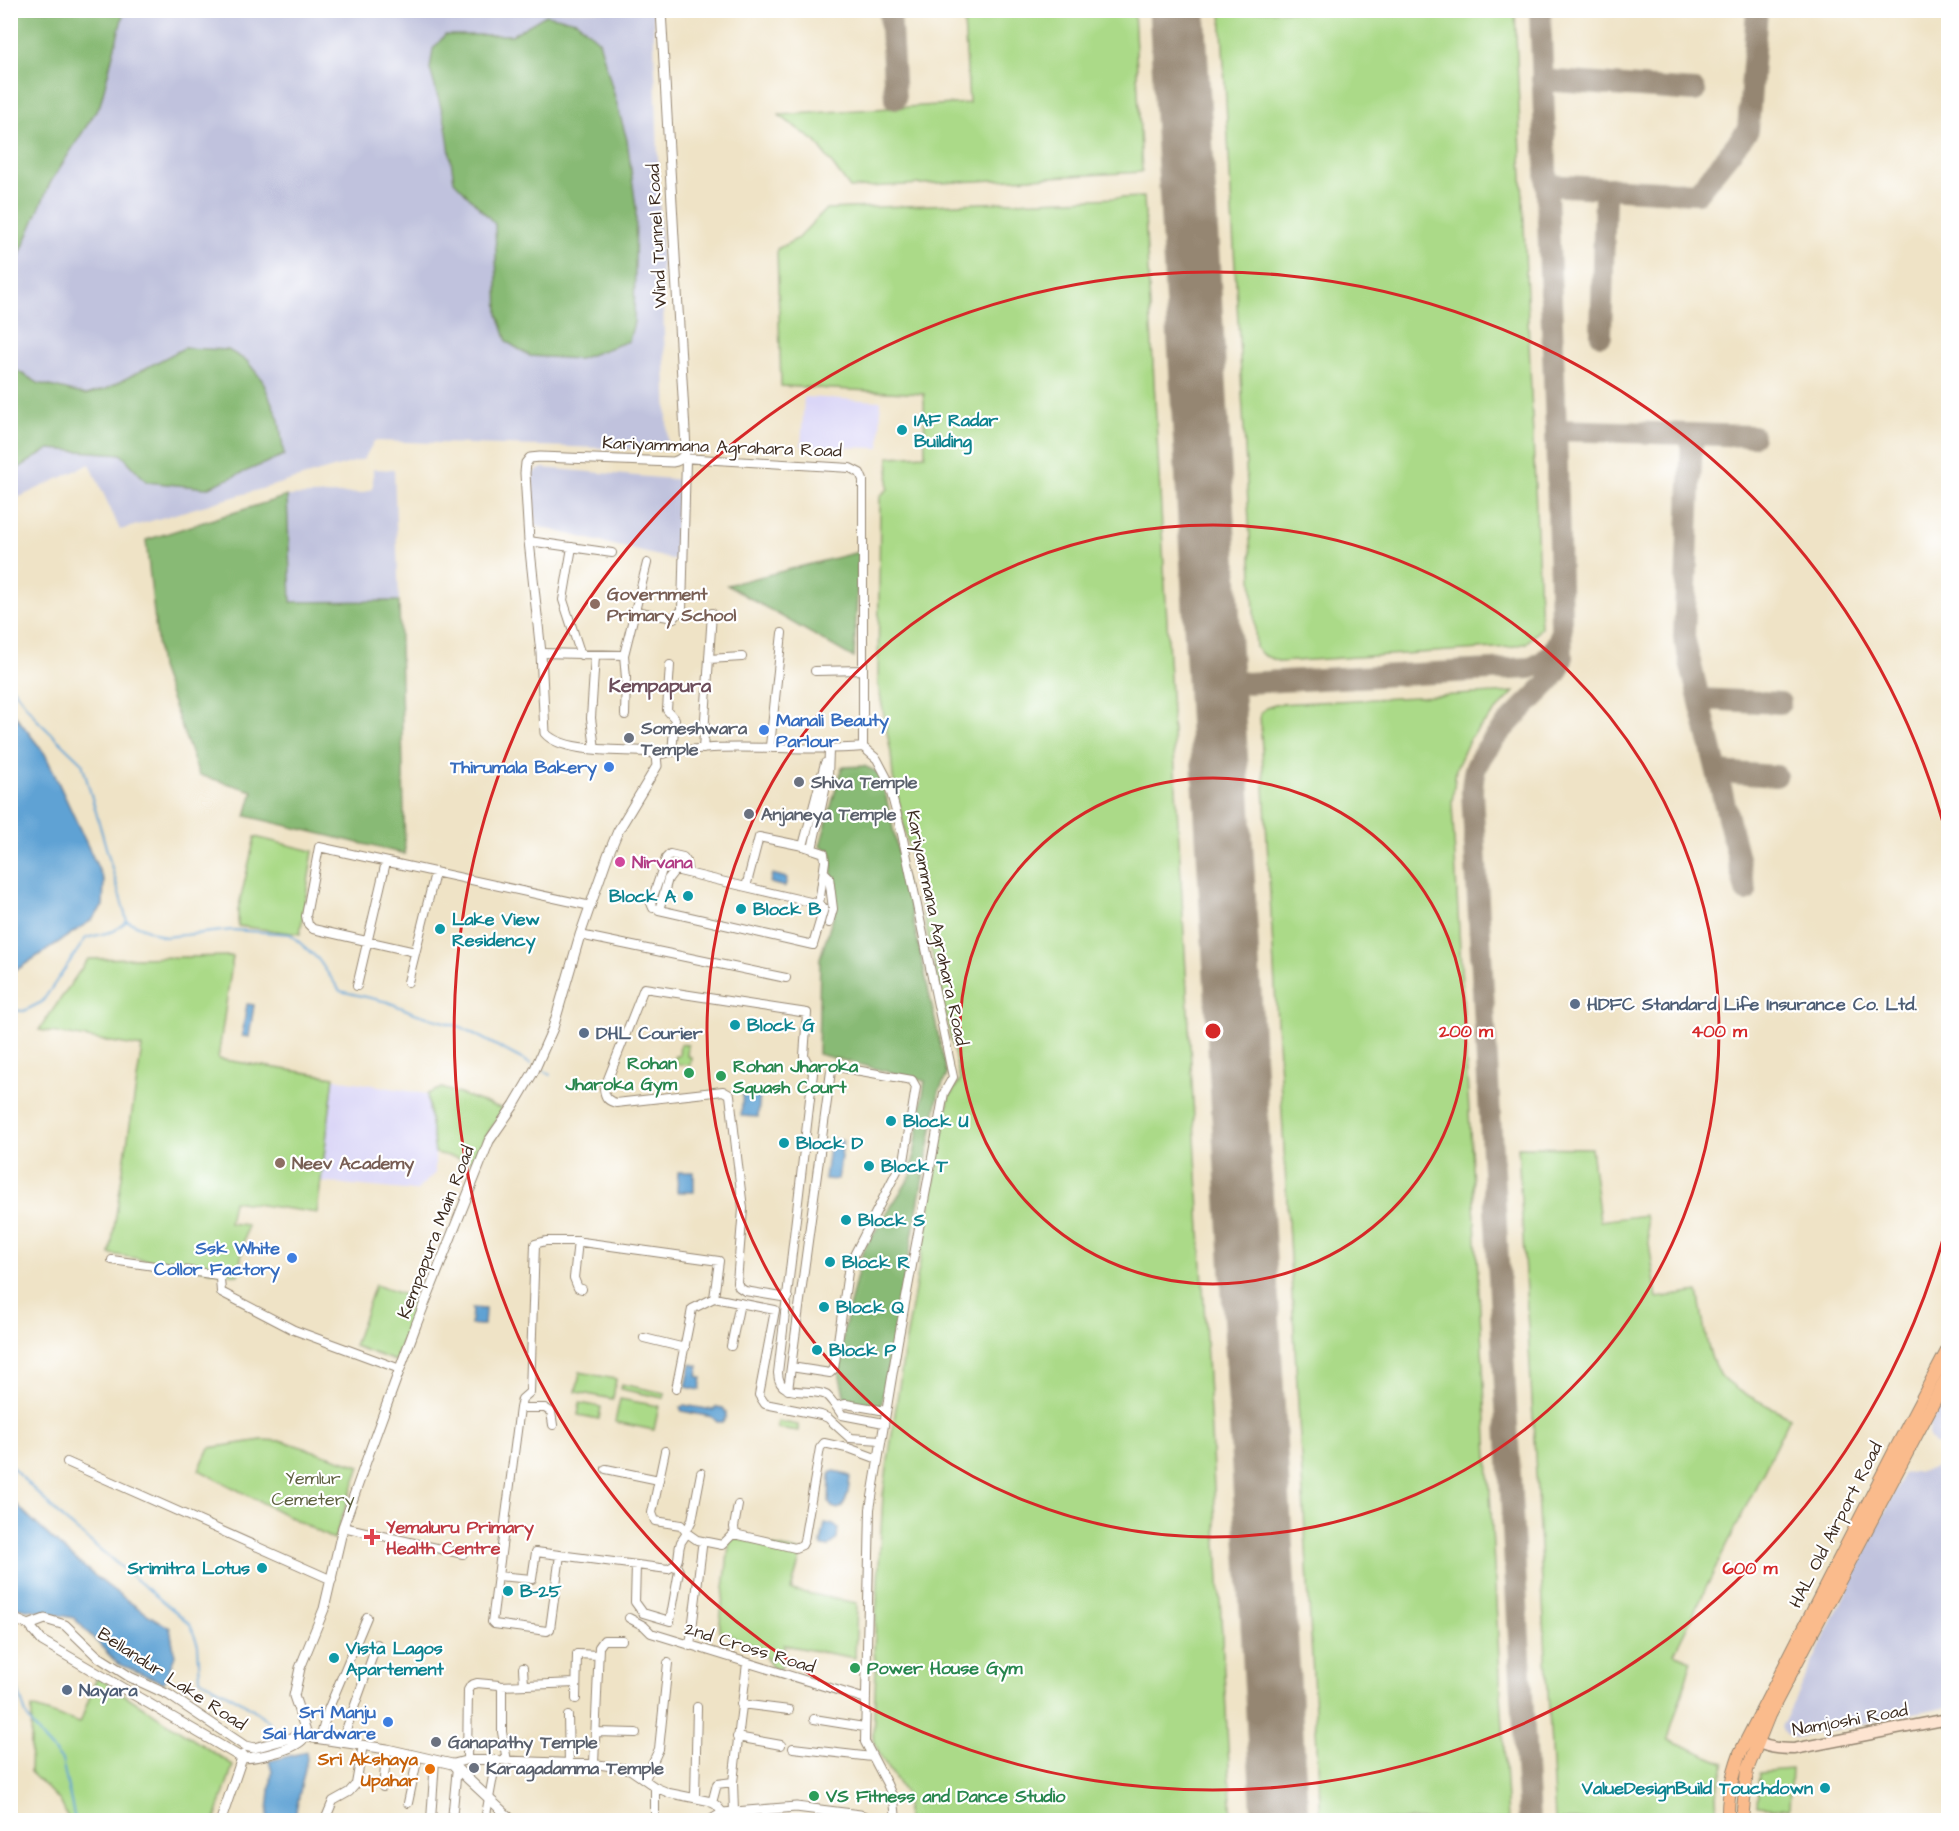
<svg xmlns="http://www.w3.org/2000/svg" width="1959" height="1831" viewBox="0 0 1959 1831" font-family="'Architects Daughter',sans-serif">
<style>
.built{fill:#dad6f7}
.industrial{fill:#c0c2dd}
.green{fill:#abda88;stroke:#738253;stroke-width:1.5}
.forest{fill:#88ba74;stroke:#627249;stroke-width:1.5}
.water{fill:#5fa2d4;stroke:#4d6679;stroke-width:1.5}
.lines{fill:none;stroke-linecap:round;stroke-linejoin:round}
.stream{stroke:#5fa2d4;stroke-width:2}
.taxiway{stroke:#958672;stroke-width:22}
.runway{stroke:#958672;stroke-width:57}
.minor-casing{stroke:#958672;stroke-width:10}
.tertiary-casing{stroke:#958672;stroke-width:11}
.secondary-casing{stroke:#958672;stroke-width:13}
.primary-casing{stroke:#958672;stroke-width:14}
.minor{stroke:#fff;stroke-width:8}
.tertiary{stroke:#fff;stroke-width:9}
.secondary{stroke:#fde4d1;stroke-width:10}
.primary{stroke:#fabb8c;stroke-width:12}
.ring{fill:none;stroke:#d62828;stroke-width:3}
.culture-dot{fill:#0f9aa8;stroke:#fff;stroke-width:2}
.education-dot{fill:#8d6e63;stroke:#fff;stroke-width:2}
.shop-dot{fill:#3f7fe0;stroke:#fff;stroke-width:2}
.worship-dot{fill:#6b7280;stroke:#fff;stroke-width:2}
.hotel-dot{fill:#d1479c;stroke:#fff;stroke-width:2}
.service-dot{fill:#5c6f8a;stroke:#fff;stroke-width:2}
.leisure-dot{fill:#2e9e5b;stroke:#fff;stroke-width:2}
.health-dot{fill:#e0444e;stroke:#fff;stroke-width:2}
.food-dot{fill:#e8710a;stroke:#fff;stroke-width:2}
.labels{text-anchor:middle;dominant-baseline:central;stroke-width:4.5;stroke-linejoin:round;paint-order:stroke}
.street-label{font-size:18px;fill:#3b2a1e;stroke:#fff}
.culture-label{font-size:18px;font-weight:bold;fill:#0d838f;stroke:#fff;text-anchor:start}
.education-label{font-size:18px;font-weight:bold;fill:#785e54;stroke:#fff;text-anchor:start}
.shop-label{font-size:18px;font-weight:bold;fill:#366cbe;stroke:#fff;text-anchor:end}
.worship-label{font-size:18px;font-weight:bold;fill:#5b616d;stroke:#fff;text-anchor:start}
.hotel-label{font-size:18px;font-weight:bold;fill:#b23c85;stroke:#fff;text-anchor:start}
.service-label{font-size:18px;font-weight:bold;fill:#4e5e75;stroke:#fff;text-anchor:start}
.leisure-label{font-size:18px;font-weight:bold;fill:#27864d;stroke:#fff;text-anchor:start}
.park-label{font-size:18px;fill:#5d5f3e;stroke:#fff}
.health-label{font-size:18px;font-weight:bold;fill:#be3a42;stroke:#fff;text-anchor:start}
.food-label{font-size:18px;font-weight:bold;fill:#c56008;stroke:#fff;text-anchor:end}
.neighbourhood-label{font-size:20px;font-weight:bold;fill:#6d4e5b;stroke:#fff}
.centre{fill:#d62828;stroke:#fff;stroke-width:3}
.ring-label{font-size:18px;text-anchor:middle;font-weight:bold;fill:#d62828;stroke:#fff;stroke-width:4.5;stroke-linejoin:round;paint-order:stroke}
</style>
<rect width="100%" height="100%" fill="#fff"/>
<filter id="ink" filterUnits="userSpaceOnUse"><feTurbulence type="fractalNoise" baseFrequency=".0167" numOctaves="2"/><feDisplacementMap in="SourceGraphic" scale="12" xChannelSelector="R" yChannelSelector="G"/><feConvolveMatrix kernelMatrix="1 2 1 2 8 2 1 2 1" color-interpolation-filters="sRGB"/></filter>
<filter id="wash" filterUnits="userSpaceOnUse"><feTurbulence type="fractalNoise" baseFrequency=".008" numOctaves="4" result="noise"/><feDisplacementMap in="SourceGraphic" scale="24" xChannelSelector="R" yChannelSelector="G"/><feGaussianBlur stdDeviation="1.35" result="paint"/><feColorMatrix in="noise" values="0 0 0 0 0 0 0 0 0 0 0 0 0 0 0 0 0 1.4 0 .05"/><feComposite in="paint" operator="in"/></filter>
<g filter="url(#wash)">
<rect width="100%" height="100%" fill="#efe3c6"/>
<path class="built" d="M 804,397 L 881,401 L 880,448 L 801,446 Z
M 142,1047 L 427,1094 L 435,1153 L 435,1173 L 416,1191 L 321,1182 L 317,1213 L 233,1201 L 229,1223 L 247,1225 L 238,1275 L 110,1254 Z"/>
<path class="industrial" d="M 10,11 L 653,11 L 668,450 L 374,441 L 364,459 L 120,530 L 90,464 L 11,501 Z
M 543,468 L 683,480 L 680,561 L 535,526 L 532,473 Z
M 373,469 L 394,470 L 399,601 L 291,602 L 287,496 L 361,493 L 373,489 Z
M 1948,1388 L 1948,1446 L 1934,1444 L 1929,1436 L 1930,1423 Z
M 1948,1451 L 1948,1706 L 1796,1738 L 1785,1735 L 1781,1728 L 1903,1474 L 1943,1467 Z"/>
<path class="green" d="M 971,11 L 1134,11 L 1142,172 L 850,188 L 816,142 L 779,115 L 969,103 L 964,21 Z
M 1221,11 L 1515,11 L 1541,628 L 1526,643 L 1511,647 L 1280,662 L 1263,655 L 1256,648 Z
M 1144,197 L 1232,1820 L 907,1820 L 905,1793 L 879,1754 L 873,1736 L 876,1670 L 874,1650 L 883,1495 L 905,1346 L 949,1097 L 960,1080 L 893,777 L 891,753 L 878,684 L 880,496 L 888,489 L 889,457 L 925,455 L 924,394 L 781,386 L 777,249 L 797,239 L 826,209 Z
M 1514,692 L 1470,738 L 1456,769 L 1452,803 L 1508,1820 L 1321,1820 L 1260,714 L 1266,708 L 1278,704 Z
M 255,837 L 313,851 L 300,934 L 238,926 L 238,910 Z
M 233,956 L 218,1059 L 334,1077 L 317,1213 L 233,1201 L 229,1223 L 247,1225 L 238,1275 L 110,1254 L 142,1047 L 39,1030 L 88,959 Z
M 680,1044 L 688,1045 L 687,1056 L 691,1057 L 690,1065 L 674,1064 L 675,1056 L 679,1056 Z
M 442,1088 L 503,1109 L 471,1161 L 435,1153 L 427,1094 Z
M 1518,1147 L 1591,1148 L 1600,1221 L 1645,1215 L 1657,1298 L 1698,1292 C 1703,1316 1706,1359 1722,1377 C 1735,1392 1772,1407 1790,1417 L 1674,1653 L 1692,1660 L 1668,1739 L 1725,1763 L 1716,1795 L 1717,1820 L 1555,1820 Z
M 375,1285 L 417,1299 L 395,1361 L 354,1346 Z
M 580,1372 L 616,1379 L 613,1399 L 576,1392 Z
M 621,1384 L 665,1393 L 664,1398 L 620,1389 Z
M 620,1399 L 659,1406 L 654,1430 L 615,1422 Z
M 580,1403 L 601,1407 L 599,1419 L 578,1415 Z
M 778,1421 L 798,1425 L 798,1431 L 777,1428 Z
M 262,1440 L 283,1441 L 360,1466 L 334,1540 L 199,1470 L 209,1448 Z
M 730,1537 L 802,1552 L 791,1590 L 857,1603 L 855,1658 L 784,1645 L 781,1670 L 772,1667 L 761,1649 L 719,1631 Z
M 97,1677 L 233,1765 L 215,1820 L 69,1820 L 60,1801 L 30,1772 L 32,1707 L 80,1723 Z
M 1791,1769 L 1789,1809 L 1757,1806 L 1759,1772 Z"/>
<path class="forest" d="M 11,10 L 124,11 L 100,105 L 50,183 L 11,275 Z
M 414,11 L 474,11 L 460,19 L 424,16 Z
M 546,15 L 576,21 L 599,41 L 627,140 L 636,208 L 634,322 L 629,341 L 579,359 L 530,356 L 507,342 L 498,314 L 495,224 L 454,181 L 446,125 L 430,69 L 433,49 L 445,35 L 512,35 Z
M 184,348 L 228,350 L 247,361 L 262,380 L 279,420 L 284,455 L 207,488 L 147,482 L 121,454 L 49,449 L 11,473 L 11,367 L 38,383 L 86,395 L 106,389 Z
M 287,496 L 291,602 L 399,601 L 405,854 L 246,816 L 253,791 L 199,775 L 160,668 L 146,540 Z
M 859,552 L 854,658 L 727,585 Z
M 864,766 L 881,774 L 947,1075 L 939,1091 L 881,1407 L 855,1403 L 845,1399 L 838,1369 L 844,1330 L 863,1250 L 911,1176 L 925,1081 L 818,1054 L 820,958 L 835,911 L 830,850 L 820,846 L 842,767 Z"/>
<path class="water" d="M 11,710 L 45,754 L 104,881 L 103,906 L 92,920 L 18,969 L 11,971 Z
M 772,874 L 787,878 L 785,887 L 770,883 Z
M 247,1004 L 254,1005 L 249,1037 L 242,1036 Z
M 743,1091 L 760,1093 L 758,1117 L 741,1116 Z
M 830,1139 L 843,1141 L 838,1180 L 825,1179 Z
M 678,1172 L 694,1172 L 694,1192 L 677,1192 Z
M 472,1308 L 485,1309 L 484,1325 L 471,1325 Z
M 691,1364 L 699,1366 L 697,1376 L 702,1378 L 700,1390 L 686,1387 Z
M 684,1405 L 713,1410 L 717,1407 L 723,1408 L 726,1412 L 726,1417 L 723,1422 L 717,1422 L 712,1417 L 682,1411 L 680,1408 Z
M 835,1471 L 850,1476 C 849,1487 848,1504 838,1509 L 832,1507 L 829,1503 L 830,1475 L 831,1472 Z
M 11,1499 C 57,1546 113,1595 170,1628 L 175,1656 L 164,1683 L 117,1663 L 74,1618 L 11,1606 Z
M 825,1523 L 835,1525 L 838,1528 L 837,1539 L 829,1547 L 822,1546 L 821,1543 Z
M 306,1752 L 307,1759 L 294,1820 L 267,1820 L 272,1771 L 269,1761 Z"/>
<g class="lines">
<path class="stream" d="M 10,684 L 38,721 L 82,763 L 127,921 L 114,931 L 86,938 L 42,1002 L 24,1011 L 10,1010
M 127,921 L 164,937 L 232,930 L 290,934 L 318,959 L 340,991 L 388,1002 L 414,1013 L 461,1027 L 531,1064
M 544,1071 L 550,1075
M 10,1465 L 63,1519 L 190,1624 L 198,1645 L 200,1679 C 222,1692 273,1713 279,1740
M 10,1666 L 27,1717 L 43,1739 L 62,1760 L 75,1820"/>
<path class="taxiway" d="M 890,10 L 895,99
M 1542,80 L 1695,91
M 1546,185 L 1697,193 L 1748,130 L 1757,10
M 1601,335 L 1605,197 L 1610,188
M 1556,430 L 1753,436
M 1692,435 L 1684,637 L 1746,891
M 1213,664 L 1228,679 L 1245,683
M 1700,699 L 1780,703
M 1216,705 C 1223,693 1231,686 1245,683 L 1530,668 C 1546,663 1554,652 1560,636
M 1718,772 L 1776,776
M 1529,1820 L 1472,792 C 1472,786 1473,779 1474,773 C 1482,743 1529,704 1551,680 L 1557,672 L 1562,660 L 1556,430 L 1540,10"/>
<path class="runway" d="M 1177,10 L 1280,1820"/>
</g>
</g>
<g filter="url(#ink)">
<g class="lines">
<g class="minor-casing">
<path id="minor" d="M 682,458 L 850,468 L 860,473 L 863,480 L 863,747 L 877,759 L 887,778 L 902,834 L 953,1077 L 944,1093 L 898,1341 L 870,1509 L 865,1742 L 887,1784 L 894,1800 L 896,1820
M 529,541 L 612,553
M 572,547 L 563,600 L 581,655
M 634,611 L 674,618 L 682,610 L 686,459
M 541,653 L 624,655
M 709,659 L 742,657
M 670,665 L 667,710 L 675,719 L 672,752
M 815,671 L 863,670
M 625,715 L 626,678 L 624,655 L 647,563
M 770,746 L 782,633
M 595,749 L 591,718 L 595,656
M 703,749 L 712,613
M 656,755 C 724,740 794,753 863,747
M 803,846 L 825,763
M 812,849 L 828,777 L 829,750
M 824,872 L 829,877 L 833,909 L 829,923
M 746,887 L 819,904 L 824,908 L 813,945 L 659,910 L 668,879 L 675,870 L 746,887 L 759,837 L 803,846 L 824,853 L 825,861 L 819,904
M 653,908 L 651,903 L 666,858 L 670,854 L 683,857 L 686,861 L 688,873
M 580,935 L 786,978
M 415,952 L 313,929 L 308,924 L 306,916 L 319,847 L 591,906
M 408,982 L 435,873
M 357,986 L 386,862
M 578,1241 L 574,1278 L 578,1288 L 582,1289
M 112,1260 L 218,1275 L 220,1278 L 221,1292 L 294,1330 L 400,1369
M 788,1298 L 745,1291 L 739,1287 L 737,1282 L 743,1209 L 730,1095 L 723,1091 L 616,1103 C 608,1101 605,1098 604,1089 L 644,988 L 807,1013 L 804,1056 L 813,1073 L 778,1373 C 779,1400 809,1387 826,1395 C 829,1397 833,1403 836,1406
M 644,1338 L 685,1348
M 731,1346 L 740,1303
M 676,1389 L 692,1309 L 714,1298
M 788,1390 L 791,1367 L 831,1071 L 838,1067 L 912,1080 L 916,1087 L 904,1161 L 898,1169 L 849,1265 L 834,1369 L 830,1373 L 791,1367
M 520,1408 L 545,1408 L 551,1412 L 553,1425
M 884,1423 L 842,1415 L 836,1406 L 846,1404 L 886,1411
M 665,1451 L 652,1513 L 655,1521 L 681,1525 L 687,1533
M 67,1462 L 332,1580
M 606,1469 L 659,1480
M 343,1527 L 463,1554
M 684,1529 L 689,1526 L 692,1520 L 701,1473
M 735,1535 L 734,1527 L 738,1505
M 560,1555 L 550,1629 L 547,1631 L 494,1624 L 492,1622 L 520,1408 L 522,1399 L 530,1392 L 535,1244 L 546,1241 L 575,1241 L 719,1261 L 714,1298 L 775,1310 L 759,1395 L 765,1404 L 821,1415 L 828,1418 L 850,1438 L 881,1440
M 636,1565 L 635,1602 L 643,1613 L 670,1621 L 679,1571 L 676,1565
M 497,1576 L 532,1579 L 536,1552 L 668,1569 C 683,1562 676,1555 681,1542 C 683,1539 685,1536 687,1533 L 697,1540 L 722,1545 L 732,1535 L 739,1535 L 795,1548 L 802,1545 L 804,1541 L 820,1448 L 824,1443 L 851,1449 L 878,1459
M 629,1618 L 644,1626 L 651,1633 L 866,1699
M 690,1646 L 702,1547
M 523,1668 L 524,1685
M 501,1686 L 576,1683
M 576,1699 L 577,1654 L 598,1655
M 741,1704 L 789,1710
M 568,1716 L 569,1763
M 814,1719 L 864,1727
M 595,1732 L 636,1733
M 737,1737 L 781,1745
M 320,1739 L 328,1710 L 367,1617
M 342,1741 L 377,1644
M 793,1748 L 872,1757
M 467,1760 L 468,1690 L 471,1685 L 477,1683 L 499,1685 L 502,1688 L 502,1732 L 507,1761
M 452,1764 L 467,1760 L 496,1760 L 595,1764 L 629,1769 L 655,1787 L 669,1793 L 709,1801 L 716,1805 L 723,1813
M 594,1764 L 599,1647 L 604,1640 L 622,1640
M 645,1779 L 659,1749 L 668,1663
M 383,1787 L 387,1749
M 655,1787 L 655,1820
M 695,1797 L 697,1707
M 408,1803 L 418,1756
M 712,1803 L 717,1784 L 733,1782
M 734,1812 L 733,1782 L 747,1663
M 325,1820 L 333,1801 L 349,1792 L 356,1784 L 363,1745
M 431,1820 L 435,1760
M 452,1820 L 457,1767
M 485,1820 L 496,1760"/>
</g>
<g class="tertiary-casing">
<path id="tertiary" d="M 10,1617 L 29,1625 L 42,1641 L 242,1758 C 257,1758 295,1750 304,1738
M 29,1625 L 45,1619 L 65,1625 L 97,1656 L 130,1677 L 169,1695 L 245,1746 L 254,1748 L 298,1736 L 308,1737 L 387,1749 L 452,1764 L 512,1820
M 308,1737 L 294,1696 L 300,1668 L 324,1609 L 343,1527 L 369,1453 L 416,1325 L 489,1141 L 514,1105 L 534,1071 L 553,1028 L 580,935 L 608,855 L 618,831 L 657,766 L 656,755 L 651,752 C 624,749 563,754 545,733 L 541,653 L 529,541 L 525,473 L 526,463 L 530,458 L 540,457 L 673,462 C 681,460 684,457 686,449 L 661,10
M 221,1820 L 243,1755
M 711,1820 L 723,1813 L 796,1807 L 860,1815 L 876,1820"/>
</g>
<g class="secondary-casing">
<path id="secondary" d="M 1753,1739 C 1764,1748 1780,1749 1794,1749 L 1948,1719"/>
</g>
<g class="primary-casing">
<path id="primary" d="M 1728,1820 C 1727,1797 1732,1775 1740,1753 L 1894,1452 L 1948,1349
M 1742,1820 L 1747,1770 L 1769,1715 L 1948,1375"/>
</g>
<use href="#minor" class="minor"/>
<use href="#tertiary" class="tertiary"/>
<use href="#secondary" class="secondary"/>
<use href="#primary" class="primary"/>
</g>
</g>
<g class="ring">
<circle cx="1213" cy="1031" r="253"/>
<circle cx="1213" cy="1031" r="506"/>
<path d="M1948 1221A759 759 0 1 1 1948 841"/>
</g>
<g class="culture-dot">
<circle cx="902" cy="430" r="6"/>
<circle cx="688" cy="896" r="6"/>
<circle cx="741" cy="909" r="6"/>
<circle cx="440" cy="929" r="6"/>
<circle cx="735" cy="1025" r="6"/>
<circle cx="891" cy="1121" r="6"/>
<circle cx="784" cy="1143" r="6"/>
<circle cx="869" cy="1166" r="6"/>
<circle cx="846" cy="1220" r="6"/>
<circle cx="830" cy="1262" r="6"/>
<circle cx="824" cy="1307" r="6"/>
<circle cx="817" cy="1350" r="6"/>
<circle cx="262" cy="1568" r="6"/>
<circle cx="508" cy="1591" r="6"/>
<circle cx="334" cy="1658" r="6"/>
<circle cx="1825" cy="1788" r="6"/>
</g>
<g class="education-dot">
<circle cx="595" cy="604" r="6"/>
<circle cx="280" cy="1163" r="6"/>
</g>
<g class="shop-dot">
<circle cx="764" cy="730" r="6"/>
<circle cx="609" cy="767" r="6"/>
<circle cx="292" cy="1258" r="6"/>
<circle cx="388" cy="1722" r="6"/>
</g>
<g class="worship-dot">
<circle cx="629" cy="738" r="6"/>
<circle cx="799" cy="782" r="6"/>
<circle cx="749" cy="814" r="6"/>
<circle cx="436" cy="1742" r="6"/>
<circle cx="474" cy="1768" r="6"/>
</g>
<circle class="hotel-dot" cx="620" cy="862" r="6"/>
<g class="service-dot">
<circle cx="1575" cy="1004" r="6"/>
<circle cx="584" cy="1033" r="6"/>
<circle cx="67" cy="1690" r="6"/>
</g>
<g class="leisure-dot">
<circle cx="689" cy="1073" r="6"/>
<circle cx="721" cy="1076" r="6"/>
<circle cx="855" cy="1668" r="6"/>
<circle cx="814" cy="1796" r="6"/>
</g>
<path class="health-dot" d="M369 1528h6v6h6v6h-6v6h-6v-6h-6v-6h6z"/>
<circle class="food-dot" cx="430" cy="1769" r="6"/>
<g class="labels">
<g class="street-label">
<text transform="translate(657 236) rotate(-93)">Wind Tunnel Road</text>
<text transform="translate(722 447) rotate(2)">Kariyammana Agrahara Road</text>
<text transform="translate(937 928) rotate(78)">Kariyammana Agrahara Road</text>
<text transform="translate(436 1232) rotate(-69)">Kempapura Main Road</text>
<text transform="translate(1836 1525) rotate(-63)">HAL Old Airport Road</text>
<text transform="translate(750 1648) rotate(17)">2nd Cross Road</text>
<text transform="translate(172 1679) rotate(33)">Bellandur Lake Road</text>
<text transform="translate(1850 1720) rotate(-10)">Namjoshi Road</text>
</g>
<g class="culture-label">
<text x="914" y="420">IAF Radar<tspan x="914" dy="21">Building</tspan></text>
<text x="676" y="896" text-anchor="end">Block A</text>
<text x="753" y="909">Block B</text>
<text x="452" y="919">Lake View<tspan x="452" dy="21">Residency</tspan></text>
<text x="747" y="1025">Block G</text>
<text x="903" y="1121">Block U</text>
<text x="796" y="1143">Block D</text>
<text x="881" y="1166">Block T</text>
<text x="858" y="1220">Block S</text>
<text x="842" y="1262">Block R</text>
<text x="836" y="1307">Block Q</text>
<text x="829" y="1350">Block P</text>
<text x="250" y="1568" text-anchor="end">Srimitra Lotus</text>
<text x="520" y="1591">B-25</text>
<text x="346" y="1648">Vista Lagos<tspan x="346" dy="21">Apartement</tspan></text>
<text x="1813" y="1788" text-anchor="end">ValueDesignBuild Touchdown</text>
</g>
<g class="education-label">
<text x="607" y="594">Government<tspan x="607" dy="21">Primary School</tspan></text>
<text x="292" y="1163">Neev Academy</text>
</g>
<g class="shop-label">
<text x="776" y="720" text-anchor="start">Manali Beauty<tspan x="776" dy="21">Parlour</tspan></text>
<text x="597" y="767">Thirumala Bakery</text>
<text x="280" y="1248">Ssk White<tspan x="280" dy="21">Collor Factory</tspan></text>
<text x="376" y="1712">Sri Manju<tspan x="376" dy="21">Sai Hardware</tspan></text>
</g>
<g class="worship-label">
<text x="641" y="728">Someshwara<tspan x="641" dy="21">Temple</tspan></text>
<text x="811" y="782">Shiva Temple</text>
<text x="761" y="814">Anjaneya Temple</text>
<text x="448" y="1742">Ganapathy Temple</text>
<text x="486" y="1768">Karagadamma Temple</text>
</g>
<g class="hotel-label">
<text x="632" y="862">Nirvana</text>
</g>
<g class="service-label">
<text x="1587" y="1004">HDFC Standard Life Insurance Co. Ltd.</text>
<text x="596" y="1033">DHL Courier</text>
<text x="79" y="1690">Nayara</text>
</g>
<g class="leisure-label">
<text x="677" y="1063" text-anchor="end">Rohan<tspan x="677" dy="21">Jharoka Gym</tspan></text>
<text x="733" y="1066">Rohan Jharoka<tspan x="733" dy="21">Squash Court</tspan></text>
<text x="867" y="1668">Power House Gym</text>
<text x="826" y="1796">VS Fitness and Dance Studio</text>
</g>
<g class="park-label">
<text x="313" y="1478">Yemlur<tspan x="313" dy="21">Cemetery</tspan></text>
</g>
<g class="health-label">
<text x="386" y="1527">Yemaluru Primary<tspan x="386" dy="21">Health Centre</tspan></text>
</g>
<g class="food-label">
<text x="418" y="1759">Sri Akshaya<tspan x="418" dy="21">Upahar</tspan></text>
</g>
<g class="neighbourhood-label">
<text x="660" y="686">Kempapura</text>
</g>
</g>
<circle cx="1213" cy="1031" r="9" class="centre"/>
<g class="ring-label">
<text x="1466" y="1037">200 m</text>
<text x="1719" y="1037">400 m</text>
<text x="1750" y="1574">600 m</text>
</g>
<rect width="1959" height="1831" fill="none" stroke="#fff" stroke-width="36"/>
</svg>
